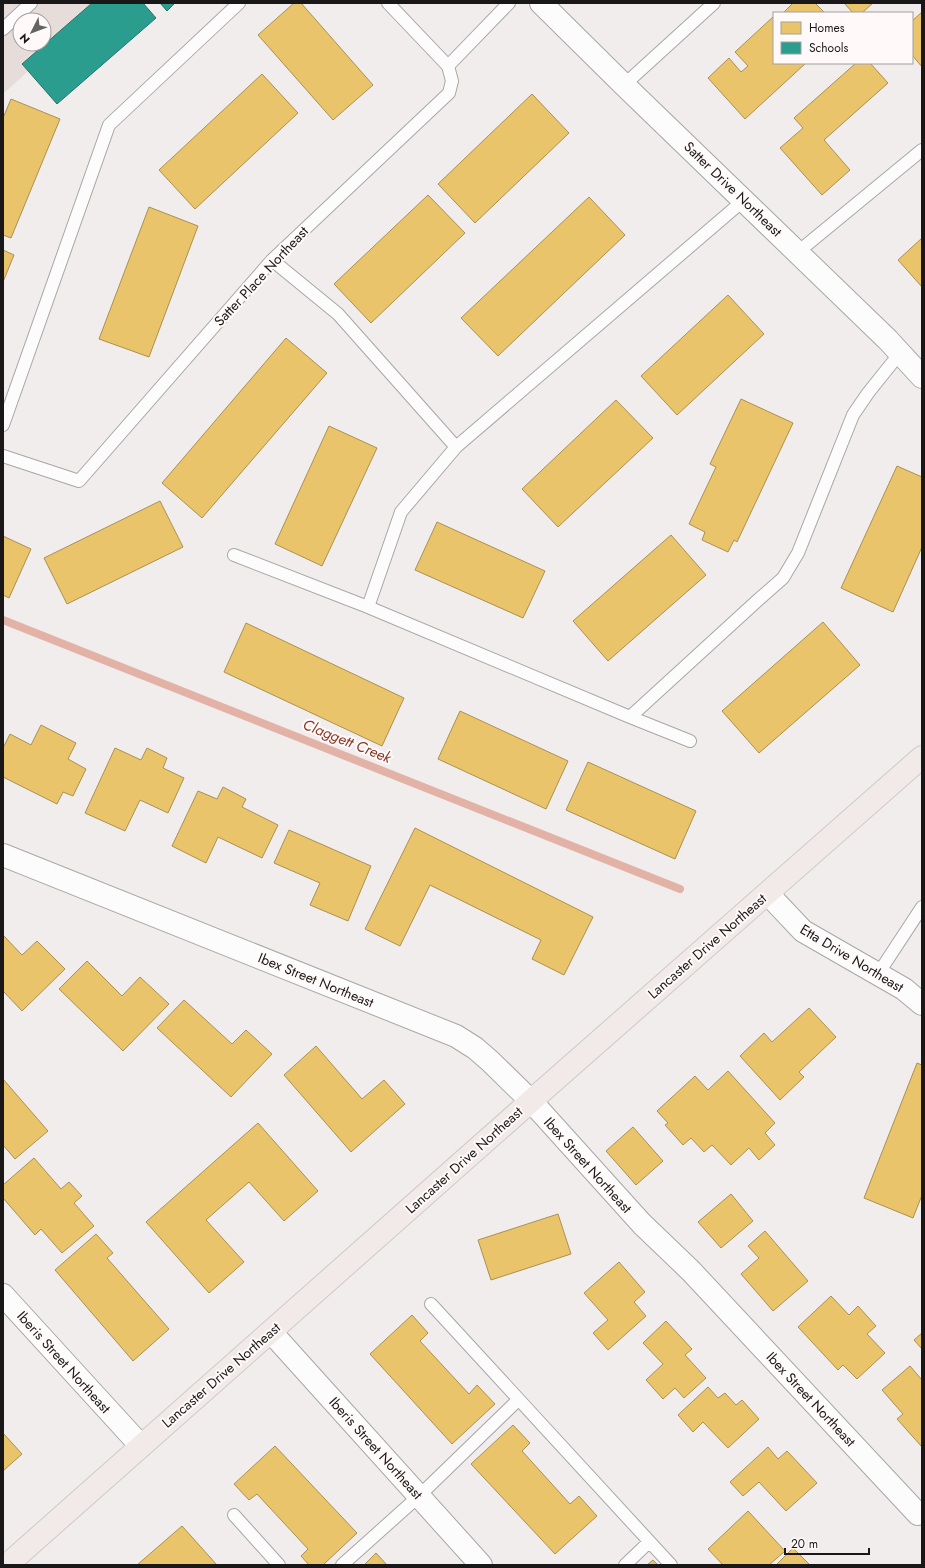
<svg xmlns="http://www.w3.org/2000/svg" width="925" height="1568" viewBox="0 0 925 1568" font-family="Jost,sans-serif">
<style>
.built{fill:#e6dddb;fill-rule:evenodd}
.homes{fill:#e9c46a;stroke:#ab9051}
.schools{fill:#2a9d8f;stroke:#25756b}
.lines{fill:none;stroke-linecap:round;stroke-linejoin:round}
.stream{stroke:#e3b2a6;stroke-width:8}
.lane-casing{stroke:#a9a6a6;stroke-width:14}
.street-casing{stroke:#a9a6a6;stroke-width:24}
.secondary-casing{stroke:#a9a6a6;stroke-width:24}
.primary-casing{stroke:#cccac9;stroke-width:24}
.lane{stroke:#fdfcfc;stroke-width:12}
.street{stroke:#fdfcfc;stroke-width:22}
.secondary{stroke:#fdfcfc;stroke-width:22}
.primary{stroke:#f2eae8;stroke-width:22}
.labels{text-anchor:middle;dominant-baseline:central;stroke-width:4;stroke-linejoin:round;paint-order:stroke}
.street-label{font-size:14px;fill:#191717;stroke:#fffaf9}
.water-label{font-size:15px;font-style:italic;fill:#8b3827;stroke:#fffaf9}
</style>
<rect width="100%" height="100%" fill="#f1edec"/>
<path class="built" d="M 3,3 L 103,3 L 3,94 ZM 20,20 L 44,20 L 44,44 L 20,44 Z"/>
<path class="homes" d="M 294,3 L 301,3 L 373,85 L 333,120 L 258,35 Z
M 793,3 L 815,3 L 825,13 L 785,13 L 784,12 Z
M 844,3 L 873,3 L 862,13 L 853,13 Z
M 922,12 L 922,67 L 912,55 L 912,21 Z
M 774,16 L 774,63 L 806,63 L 745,119 L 708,78 L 729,58 L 741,72 L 748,66 L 735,52 Z
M 856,63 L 870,63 L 888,83 L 824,140 L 850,170 L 822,195 L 780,148 L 803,128 L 794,118 Z
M 262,74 L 298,113 L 195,209 L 159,170 Z
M 532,94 L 569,133 L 475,223 L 438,184 Z
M 11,99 L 60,119 L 11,238 L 3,235 L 3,118 Z
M 428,195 L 465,233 L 371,323 L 334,284 Z
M 589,197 L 625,235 L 498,356 L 461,318 Z
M 149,207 L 198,226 L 149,357 L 99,339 Z
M 922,238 L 922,287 L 898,260 Z
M 3,250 L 14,255 L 3,282 Z
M 728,295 L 764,334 L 677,415 L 641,376 Z
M 286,338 L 327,373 L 202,518 L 162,483 Z
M 741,399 L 793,423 L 737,542 L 734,540 L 728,552 L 702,540 L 705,532 L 689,524 L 716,467 L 710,464 Z
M 616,400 L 653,438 L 558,527 L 522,489 Z
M 329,426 L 377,448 L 322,566 L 275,544 Z
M 897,466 L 922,477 L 922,547 L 893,612 L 841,588 Z
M 160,501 L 183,547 L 67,604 L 44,558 Z
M 437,522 L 545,571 L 523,618 L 415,570 Z
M 671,535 L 706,575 L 608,661 L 573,621 Z
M 3,536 L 31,549 L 9,598 L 3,595 Z
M 823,622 L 860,665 L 759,753 L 722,711 Z
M 246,623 L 404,698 L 382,746 L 224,672 Z
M 460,711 L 568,761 L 546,809 L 438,759 Z
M 41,725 L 76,743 L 68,759 L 86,769 L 73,796 L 63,792 L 57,804 L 3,777 L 3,748 L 10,734 L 31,745 Z
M 115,748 L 141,760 L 147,748 L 167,758 L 163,768 L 184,778 L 168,813 L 140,800 L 125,831 L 85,813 Z
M 588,762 L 696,811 L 675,859 L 566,810 Z
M 223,787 L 246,799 L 242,807 L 278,825 L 262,858 L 218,837 L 206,863 L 172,846 L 198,791 L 217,799 Z
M 415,828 L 593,917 L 564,975 L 532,959 L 541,940 L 430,885 L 400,946 L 365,929 Z
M 289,830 L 371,866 L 348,921 L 310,905 L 320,883 L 274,863 Z
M 3,935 L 22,955 L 37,941 L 65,969 L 22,1011 L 3,991 Z
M 87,961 L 122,996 L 140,977 L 169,1004 L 123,1051 L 59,989 Z
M 184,1000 L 232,1044 L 246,1030 L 272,1054 L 231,1097 L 157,1028 Z
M 809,1008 L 836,1037 L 799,1072 L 804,1077 L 780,1100 L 740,1056 L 764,1033 L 772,1042 Z
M 316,1046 L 362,1099 L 384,1080 L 405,1104 L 351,1152 L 284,1075 Z
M 917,1063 L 922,1065 L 922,1195 L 913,1218 L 864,1198 Z
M 728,1071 L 775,1123 L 765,1133 L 775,1145 L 759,1160 L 749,1148 L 731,1165 L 712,1145 L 704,1152 L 691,1138 L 683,1145 L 665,1125 L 668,1123 L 657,1111 L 695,1076 L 708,1090 Z
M 3,1079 L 48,1131 L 15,1159 L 3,1145 Z
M 258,1123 L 318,1191 L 284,1221 L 249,1182 L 206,1220 L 244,1262 L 209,1293 L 146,1222 Z
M 633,1127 L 663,1161 L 636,1185 L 606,1151 Z
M 34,1158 L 61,1189 L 69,1182 L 82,1196 L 74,1203 L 94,1226 L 62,1253 L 41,1229 L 35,1235 L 3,1198 L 3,1185 Z
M 731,1194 L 753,1221 L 721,1248 L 698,1222 Z
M 558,1214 L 571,1254 L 491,1280 L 478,1240 Z
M 765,1231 L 808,1281 L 773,1311 L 741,1274 L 759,1258 L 748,1246 Z
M 96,1234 L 113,1253 L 107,1258 L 169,1329 L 133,1361 L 55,1270 Z
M 619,1262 L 645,1292 L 634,1302 L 646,1316 L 608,1350 L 593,1333 L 608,1320 L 584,1293 Z
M 831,1296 L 849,1315 L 858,1306 L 876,1326 L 867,1334 L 885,1353 L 857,1379 L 843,1365 L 838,1370 L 798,1327 Z
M 412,1315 L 428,1333 L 420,1341 L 469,1394 L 477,1385 L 495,1404 L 452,1444 L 370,1354 Z
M 666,1321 L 692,1349 L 685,1355 L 706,1378 L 684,1398 L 675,1388 L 663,1399 L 646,1380 L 663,1364 L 643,1343 Z
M 922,1333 L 922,1349 L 914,1340 Z
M 910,1366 L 922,1380 L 922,1447 L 897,1419 L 903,1414 L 882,1390 Z
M 708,1387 L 718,1398 L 725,1393 L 736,1405 L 742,1400 L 759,1419 L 728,1448 L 703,1422 L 693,1432 L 678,1415 Z
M 513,1425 L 530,1443 L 522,1451 L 570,1504 L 579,1496 L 597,1516 L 555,1554 L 471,1464 Z
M 3,1433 L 22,1454 L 3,1471 Z
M 275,1446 L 357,1533 L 323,1565 L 309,1565 L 301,1556 L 308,1549 L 257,1494 L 249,1500 L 234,1484 Z
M 768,1447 L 778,1459 L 787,1451 L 817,1483 L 786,1511 L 759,1482 L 743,1496 L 730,1482 Z
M 748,1511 L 785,1551 L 769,1565 L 723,1565 L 708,1549 Z
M 182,1526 L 217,1565 L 137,1565 Z
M 793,1548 L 810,1565 L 776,1565 Z
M 376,1553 L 387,1565 L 364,1565 Z
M 653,1560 L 658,1565 L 647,1565 Z"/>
<path class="schools" d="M 92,3 L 143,3 L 156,18 L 57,104 L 22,64 Z
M 160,3 L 175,3 L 167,11 Z"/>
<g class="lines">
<path class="stream" d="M 3,620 L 680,889"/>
<g class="lane-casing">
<path id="lane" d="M 388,3 L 448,66
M 3,29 L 31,3
M 624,85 L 714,3
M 798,252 L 922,150
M 272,260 L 338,314 L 456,447 L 401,512 L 368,607 L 630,717 L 690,741
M 3,425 L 109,125 L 239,3
M 456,447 L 744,200
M 3,456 L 79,481 L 272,260 L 449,93 L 452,81 L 448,66 L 509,3
M 234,555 L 368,607
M 630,717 L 758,600 L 783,578 L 798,553 L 853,415 L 868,393 L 900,353
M 878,974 L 922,907
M 431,1304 L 671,1565
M 234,1515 L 279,1565
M 342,1565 L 419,1496 L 518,1400
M 625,1565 L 649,1542"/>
</g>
<g class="street-casing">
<path id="street" d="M 3,855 L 456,1036 L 475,1048 L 490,1061 L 531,1101 L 642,1224 L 691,1271 L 918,1514
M 768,894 L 803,931 L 904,989 L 922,1004
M 3,1295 L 141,1446
M 271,1332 L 481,1565"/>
</g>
<g class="secondary-casing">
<path id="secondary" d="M 541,3 L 624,85 L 888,340 L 922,377"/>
</g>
<g class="primary-casing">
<path id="primary" d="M 7,1565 L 531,1101 L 922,757"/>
</g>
<use href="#lane" class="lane"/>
<use href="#street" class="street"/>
<use href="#secondary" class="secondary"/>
<use href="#primary" class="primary"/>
</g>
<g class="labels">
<g class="street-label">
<text transform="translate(733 189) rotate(44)">Satter Drive Northeast</text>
<text transform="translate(261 276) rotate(-47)">Satter Place Northeast</text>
<text transform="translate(707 946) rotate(-41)">Lancaster Drive Northeast</text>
<text transform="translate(852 958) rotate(31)">Etta Drive Northeast</text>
<text transform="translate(316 980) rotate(22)">Ibex Street Northeast</text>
<text transform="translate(464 1160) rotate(-42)">Lancaster Drive Northeast</text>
<text transform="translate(588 1165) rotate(48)">Ibex Street Northeast</text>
<text transform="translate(64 1362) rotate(48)">Iberis Street Northeast</text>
<text transform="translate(221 1375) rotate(-41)">Lancaster Drive Northeast</text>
<text transform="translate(811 1399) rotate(47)">Ibex Street Northeast</text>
<text transform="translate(376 1448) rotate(48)">Iberis Street Northeast</text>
</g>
<g class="water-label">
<text transform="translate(347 741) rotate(22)">Claggett Creek</text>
</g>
</g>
<rect width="925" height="1568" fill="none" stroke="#191717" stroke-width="8"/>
<rect x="773" y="12" width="140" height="52" fill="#fffaf9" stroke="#a39f9f"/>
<rect x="781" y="22" width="20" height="12" fill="#e9c46a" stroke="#a39f9f"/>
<text x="809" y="32" font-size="12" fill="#191717">Homes</text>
<rect x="781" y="42" width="20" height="12" fill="#2a9d8f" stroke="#a39f9f"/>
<text x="809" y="52" font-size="12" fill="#191717">Schools</text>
<g transform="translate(32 32) rotate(228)"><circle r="19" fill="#fffaf9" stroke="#a39f9f"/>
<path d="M0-3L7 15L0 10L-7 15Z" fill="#656262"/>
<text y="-6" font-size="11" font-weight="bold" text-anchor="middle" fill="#191717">N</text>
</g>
<path d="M785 1548v6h84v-6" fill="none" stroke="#191717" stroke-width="2"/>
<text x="791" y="1548" font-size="12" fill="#191717" stroke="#fffaf9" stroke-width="3" paint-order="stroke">20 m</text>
</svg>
